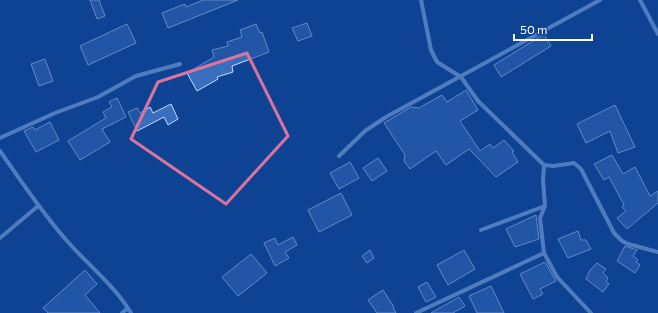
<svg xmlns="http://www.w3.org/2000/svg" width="658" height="313" viewBox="0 0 658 313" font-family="Commissioner,sans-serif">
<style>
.building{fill:#386ebd;stroke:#c5dcfe}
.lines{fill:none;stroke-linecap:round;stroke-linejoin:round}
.minor{stroke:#9dc1f4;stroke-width:4}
.marked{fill:none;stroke:#da749d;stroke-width:3;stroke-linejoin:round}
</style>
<rect width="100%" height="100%" fill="#0f4494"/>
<path class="building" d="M 90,0 L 99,0 L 105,16 L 97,19 Z
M 203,0 L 238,0 L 168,28 L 162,13 L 185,4 L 186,7 Z
M 307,23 L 312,36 L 298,41 L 292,28 Z
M 127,24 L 136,43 L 88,65 L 80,46 Z
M 256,24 L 260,33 L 262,32 L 269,52 L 232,66 L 233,72 L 217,77 L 218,79 L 197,91 L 187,73 L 214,57 L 212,50 L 228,46 L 227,42 L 242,37 L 240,30 Z
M 544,34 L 551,46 L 501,77 L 494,65 Z
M 45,59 L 53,81 L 39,86 L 31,64 Z
M 466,90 L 478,110 L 460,121 L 480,151 L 490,144 L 493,148 L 504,140 L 514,151 L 512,152 L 518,162 L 496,177 L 469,149 L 446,165 L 436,151 L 410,169 L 404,161 L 405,155 L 384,123 L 411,107 L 419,108 L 442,95 L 447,102 Z
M 117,98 L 126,117 L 102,129 L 110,142 L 80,160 L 68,141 L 106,118 L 103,112 L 112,107 L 109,102 Z
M 171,104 L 178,119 L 168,125 L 164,117 L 137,131 L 128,112 L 137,108 L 140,113 L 150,107 L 153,113 Z
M 615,105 L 635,147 L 618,153 L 610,131 L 586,143 L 577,124 Z
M 50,122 L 59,140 L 36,152 L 24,131 L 33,127 L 35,130 Z
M 612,155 L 623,174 L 635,167 L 650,196 L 658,191 L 658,203 L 627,229 L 617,218 L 626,211 L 622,207 L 624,205 L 609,177 L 604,180 L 594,164 Z
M 378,158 L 387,171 L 372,181 L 363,168 Z
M 350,162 L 359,178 L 339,189 L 330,173 Z
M 341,193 L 352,215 L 319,232 L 308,210 Z
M 536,215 L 539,239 L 515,247 L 506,229 Z
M 578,231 L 581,240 L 586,240 L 591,249 L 568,258 L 558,239 Z
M 293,237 L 297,245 L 285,252 L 289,258 L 275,266 L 264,243 L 275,238 L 278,245 Z
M 625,246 L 637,250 L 633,256 L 638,260 L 636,262 L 640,265 L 635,273 L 617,261 Z
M 370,250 L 374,258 L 367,263 L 362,256 Z
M 464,250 L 475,269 L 448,285 L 437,265 Z
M 251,254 L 267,273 L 238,296 L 222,277 Z
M 545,262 L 556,281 L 540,289 L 543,294 L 533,299 L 520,274 Z
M 597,263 L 606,269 L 603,273 L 608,278 L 606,282 L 609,284 L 603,292 L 586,279 L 590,270 Z
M 85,270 L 97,284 L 85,295 L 100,313 L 48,313 L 43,308 Z
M 427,282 L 436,297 L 426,302 L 418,287 Z
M 491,286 L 504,313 L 477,313 L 469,296 Z
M 383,290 L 394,307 L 393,308 L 396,313 L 377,313 L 368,300 Z
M 459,297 L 465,306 L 453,313 L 431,313 Z"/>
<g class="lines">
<path class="minor" d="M 421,0 L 431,50 L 437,62 L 461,77 L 478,101 L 544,165 L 553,166 L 574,163 L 581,169 L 614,233 L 622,241 L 628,244 L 658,252
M 640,0 L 658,34
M 0,138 L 55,113 L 98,97 L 136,76 L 180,64
M 0,151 C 22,182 42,213 68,242 C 89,266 115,286 131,313
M 339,156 L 365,131 L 386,117 L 600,0
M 544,165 L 543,180 L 545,206 L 540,218 L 544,253 L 557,277 L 591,313
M 481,230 L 545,206
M 0,238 L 38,206
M 122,313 L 128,308
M 416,313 L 544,253"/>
</g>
<path d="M0 0H658V313H0ZM 247,53 L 288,136 L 226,204 L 131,139 L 158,82 Z" fill="#0f4494" fill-opacity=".55" fill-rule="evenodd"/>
<path class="marked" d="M 247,53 L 288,136 L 226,204 L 131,139 L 158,82 Z"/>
<path d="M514 34v6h78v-6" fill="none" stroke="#ffffff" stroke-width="2"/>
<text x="520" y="34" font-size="12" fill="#ffffff" stroke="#0f4494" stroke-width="3" paint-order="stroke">50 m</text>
</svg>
